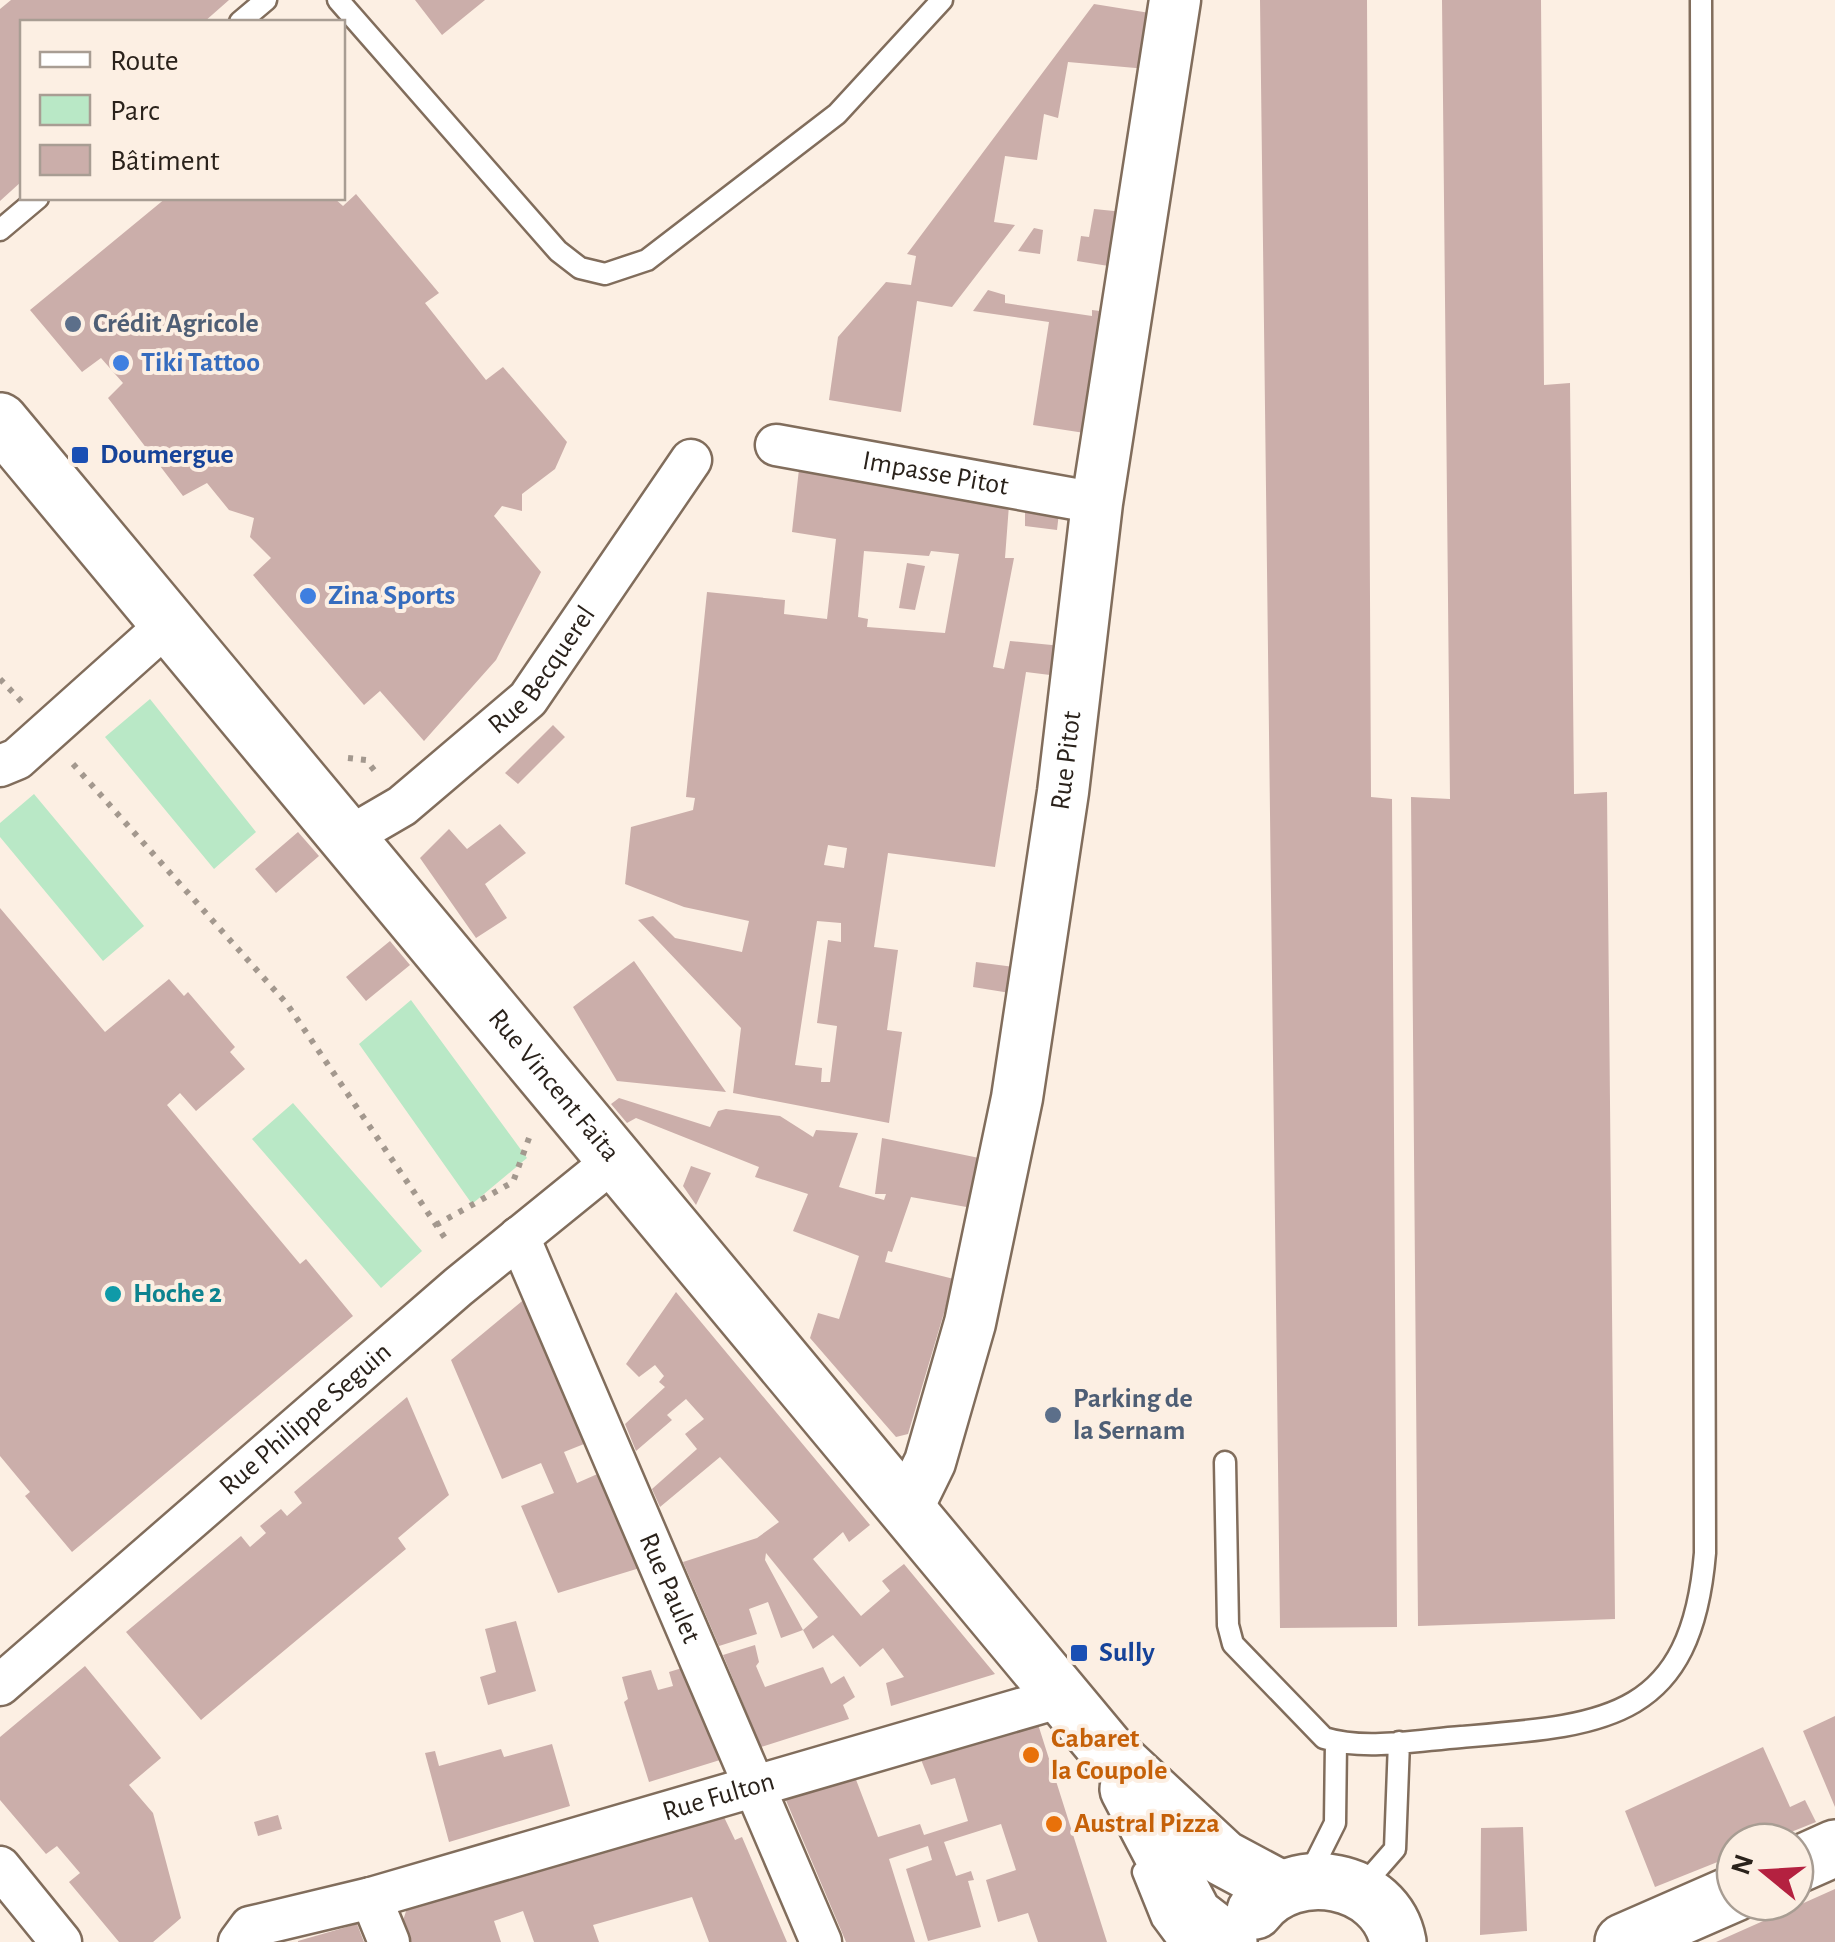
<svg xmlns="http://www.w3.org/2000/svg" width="1835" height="1942" viewBox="0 0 1835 1942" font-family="'Alegreya Sans',sans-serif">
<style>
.green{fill:#b9e8c6}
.building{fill:#cbaeaa;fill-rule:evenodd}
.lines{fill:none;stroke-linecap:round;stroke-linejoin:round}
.service-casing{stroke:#816d5c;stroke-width:25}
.minor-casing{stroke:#816d5c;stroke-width:45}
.tertiary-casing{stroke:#816d5c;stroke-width:55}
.secondary-casing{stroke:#816d5c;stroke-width:60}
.path{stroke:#a3988e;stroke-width:6;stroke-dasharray:5 8;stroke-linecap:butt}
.service{stroke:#fff;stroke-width:20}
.minor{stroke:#fff;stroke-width:40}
.tertiary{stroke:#fff;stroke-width:50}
.secondary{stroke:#fff;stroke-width:55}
.service-dot{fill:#5c6f8a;stroke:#fcefe3;stroke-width:4}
.shop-dot{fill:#3f7fe0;stroke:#fcefe3;stroke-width:4}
.transit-dot{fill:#1a4fb4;stroke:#fcefe3;stroke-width:4}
.culture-dot{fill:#0f9aa8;stroke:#fcefe3;stroke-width:4}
.food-dot{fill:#e8710a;stroke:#fcefe3;stroke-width:4}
.labels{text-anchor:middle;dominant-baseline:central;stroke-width:8;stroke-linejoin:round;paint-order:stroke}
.service-label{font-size:28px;font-weight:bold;fill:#4e5e75;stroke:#fcefe3;text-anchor:start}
.shop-label{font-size:28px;font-weight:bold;fill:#366cbe;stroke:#fcefe3;text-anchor:start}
.transit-label{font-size:28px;font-weight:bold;fill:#164399;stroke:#fcefe3;text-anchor:start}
.street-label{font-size:28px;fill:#2a221b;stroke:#fcefe3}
.culture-label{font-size:28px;font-weight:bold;fill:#0d838f;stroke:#fcefe3;text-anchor:start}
.food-label{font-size:28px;font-weight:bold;fill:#c56008;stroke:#fcefe3;text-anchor:start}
</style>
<rect width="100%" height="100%" fill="#fcefe3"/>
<path class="green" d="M 150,699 L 256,832 L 214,869 L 105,737 Z
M 34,794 L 144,926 L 103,961 L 0,837 L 0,823 Z
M 411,1000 L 527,1158 L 472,1204 L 359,1044 Z
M 293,1103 L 422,1251 L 381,1288 L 252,1139 Z"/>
<path class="building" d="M 11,0 L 229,0 L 204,22 L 22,22 L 22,181 L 0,201 L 0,9 Z
M 415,0 L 485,0 L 442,35 Z
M 1260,0 L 1367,0 L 1371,797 L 1392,799 L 1397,1627 L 1280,1628 Z
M 1442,0 L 1541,0 L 1544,385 L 1570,383 L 1574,794 L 1607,792 L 1615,1619 L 1418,1626 L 1411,797 L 1450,799 Z
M 1094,4 L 1156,14 L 1147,69 L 1068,62 L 1058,118 L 1044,114 L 1037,160 L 1005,156 L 994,222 L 1015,225 L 952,307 L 917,301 L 901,412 L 829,400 L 838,337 L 886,282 L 911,285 L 916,256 L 907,254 Z
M 356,194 L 439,293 L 425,303 L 486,380 L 503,367 L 567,442 L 555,469 L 522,494 L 522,511 L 502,506 L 494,516 L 541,572 L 496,660 L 424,741 L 380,691 L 364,705 L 253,575 L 271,558 L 250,537 L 254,518 L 229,510 L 207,483 L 183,496 L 108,398 L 123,383 L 101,358 L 82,372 L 30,310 L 166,198 L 334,198 L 343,206 Z
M 1094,209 L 1124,212 L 1115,267 L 1077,261 L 1081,236 L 1089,237 Z
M 1034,228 L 1043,230 L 1040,254 L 1018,251 Z
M 988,290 L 1005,295 L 1005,303 L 1092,316 L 1092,310 L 1108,312 L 1091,434 L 1033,425 L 1049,322 L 973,311 Z
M 799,469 L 1009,505 L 1005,558 L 1014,558 L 993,667 L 1004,669 L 1010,641 L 1062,646 L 1058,676 L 1026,672 L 995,867 L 888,853 L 874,947 L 898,950 L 887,1030 L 902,1032 L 889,1123 L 733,1093 L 741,1028 L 638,920 L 653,916 L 675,938 L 742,952 L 749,921 L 684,907 L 625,884 L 631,827 L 693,810 L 695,798 L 686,797 L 707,592 L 785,600 L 784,614 L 827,619 L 836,539 L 792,532 ZM 864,551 L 929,556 L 931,551 L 959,554 L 945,633 L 867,627 L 868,619 L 858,617 ZM 828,845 L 847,848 L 844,868 L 824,865 ZM 817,921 L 841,923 L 841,942 L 828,940 L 817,1023 L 837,1026 L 830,1082 L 821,1082 L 822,1068 L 795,1065 Z
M 1025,508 L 1059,513 L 1057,530 L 1025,526 Z
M 907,563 L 925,566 L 915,610 L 899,608 Z
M 553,725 L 565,737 L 518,784 L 505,773 Z
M 500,824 L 526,853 L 485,884 L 507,918 L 476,938 L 420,858 L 449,829 L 467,849 Z
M 298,832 L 319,856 L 276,893 L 255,869 Z
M 0,908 L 105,1032 L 169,979 L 184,996 L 188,992 L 235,1047 L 230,1052 L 245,1069 L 196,1111 L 180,1093 L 167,1105 L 300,1264 L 306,1259 L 353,1316 L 72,1552 L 25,1496 L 30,1492 L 0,1456 Z
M 390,941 L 410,965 L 366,1001 L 346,977 Z
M 634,961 L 726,1092 L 617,1081 L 573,1007 Z
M 976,962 L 1014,967 L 1010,993 L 973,987 Z
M 619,1098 L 710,1127 L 718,1111 L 726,1109 L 780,1116 L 813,1137 L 816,1130 L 858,1133 L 839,1187 L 884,1200 L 886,1194 L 875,1194 L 882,1138 L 984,1159 L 972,1208 L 911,1197 L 892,1252 L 888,1251 L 885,1262 L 954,1279 L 908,1434 L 896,1437 L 810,1338 L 818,1313 L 839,1319 L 859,1256 L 793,1231 L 808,1194 L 755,1177 L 759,1167 L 636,1118 L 627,1123 L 611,1104 Z
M 691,1166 L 711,1173 L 696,1205 L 683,1186 Z
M 676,1292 L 870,1525 L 849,1542 L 843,1532 L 813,1559 L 861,1616 L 890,1591 L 882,1581 L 904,1564 L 995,1674 L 891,1706 L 886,1683 L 904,1677 L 883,1648 L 860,1667 L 833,1635 L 813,1649 L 803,1630 L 818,1617 L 766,1553 L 765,1560 L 803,1630 L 781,1638 L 768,1602 L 749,1609 L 757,1634 L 719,1646 L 683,1562 L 757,1538 L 779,1522 L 720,1457 L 660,1507 L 652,1489 L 697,1449 L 685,1434 L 704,1419 L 686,1399 L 667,1415 L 672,1420 L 636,1451 L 625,1424 L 665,1387 L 659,1382 L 664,1376 L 655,1365 L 639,1377 L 626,1364 Z
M 527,1297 L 589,1442 L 564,1452 L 577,1483 L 602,1472 L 643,1567 L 558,1593 L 521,1506 L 554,1493 L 541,1463 L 502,1479 L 451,1360 Z
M 407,1397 L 449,1495 L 398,1538 L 406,1549 L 201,1720 L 126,1632 L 241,1536 L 250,1547 L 266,1533 L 260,1526 L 281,1509 L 287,1516 L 302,1503 L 294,1492 Z
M 516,1621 L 536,1691 L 488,1705 L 480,1677 L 496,1672 L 485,1629 Z
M 755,1645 L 759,1662 L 756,1666 L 765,1687 L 823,1667 L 831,1684 L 844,1676 L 855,1697 L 843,1705 L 849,1719 L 761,1747 L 723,1655 Z
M 85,1666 L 161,1758 L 129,1785 L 153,1813 L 181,1918 L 153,1942 L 119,1942 L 69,1882 L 80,1873 L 57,1846 L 46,1854 L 0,1800 L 0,1737 Z
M 682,1668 L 720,1760 L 649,1782 L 624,1702 L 628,1699 L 622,1677 L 651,1670 L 658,1690 L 673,1686 L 669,1672 Z
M 1835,1716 L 1835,1807 L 1803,1731 Z
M 1037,1721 L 1107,1942 L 1038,1942 L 1028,1913 L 998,1922 L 986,1880 L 1016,1870 L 1001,1824 L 944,1842 L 956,1876 L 971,1871 L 974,1880 L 968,1881 L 981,1927 L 928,1941 L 906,1869 L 932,1860 L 928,1846 L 889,1859 L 915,1942 L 846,1942 L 785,1798 L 855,1777 L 878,1837 L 920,1824 L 924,1835 L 968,1821 L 955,1778 L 931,1785 L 920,1757 Z
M 552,1744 L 570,1806 L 449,1842 L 425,1753 L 435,1751 L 439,1766 L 501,1749 L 504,1757 Z
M 1763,1747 L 1790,1807 L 1805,1800 L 1816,1822 L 1766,1842 L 1735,1842 L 1735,1855 L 1655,1887 L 1625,1811 Z
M 278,1815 L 282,1829 L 258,1836 L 254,1822 Z
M 724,1817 L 735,1840 L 742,1837 L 787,1942 L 709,1942 L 692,1897 L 593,1925 L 599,1942 L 534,1942 L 523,1911 L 494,1921 L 501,1942 L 406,1942 L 401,1927 L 407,1908 Z
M 1523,1827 L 1527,1931 L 1480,1935 L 1481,1828 Z
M 1835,1889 L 1835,1942 L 1716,1942 Z
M 357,1924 L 364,1942 L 298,1942 L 298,1941 Z"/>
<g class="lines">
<g class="service-casing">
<path id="service" d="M 338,0 L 558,251 L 580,268 L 605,274 L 647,260 L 837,114 L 942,0
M 240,22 L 266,0
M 0,230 L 38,198
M 1225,1462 L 1228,1625 L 1233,1644 L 1324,1738 C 1365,1751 1419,1740 1461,1737 C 1603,1725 1691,1722 1705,1553 L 1701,0
M 1143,1872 L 1162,1919 L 1179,1942
M 1307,1879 L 1335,1823 L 1336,1742
M 1360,1889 L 1395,1849 L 1399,1742"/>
</g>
<g class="minor-casing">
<g id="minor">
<path id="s1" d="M 776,445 L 1097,503"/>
<path d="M 0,766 L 17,759 L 170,622"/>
<path id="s2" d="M 347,838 L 402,806 L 528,699 L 691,460"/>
<path id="s3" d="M 519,1237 L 821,1942"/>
<path id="s4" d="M 0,1685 L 458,1287 L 617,1158"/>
<path d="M 0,1867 L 61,1942"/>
<path d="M 371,1898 L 389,1942"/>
<path id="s5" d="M 239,1942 L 250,1927 L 371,1898 L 1065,1696"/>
</g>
</g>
<g class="tertiary-casing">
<g id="tertiary">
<path id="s6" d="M 907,1509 L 930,1462 L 970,1323 L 1017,1098 L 1063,792 L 1097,503 L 1175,0"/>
</g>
</g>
<g class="secondary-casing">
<g id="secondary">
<path id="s7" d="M 0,421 L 1108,1751 L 1223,1858 L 1281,1889"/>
<path d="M 1128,1789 L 1194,1915 L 1229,1942"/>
<path d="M 1795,1866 L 1835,1848"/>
<path d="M 1255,1911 C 1293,1861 1386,1877 1398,1942"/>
<path d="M 1623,1942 L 1735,1893"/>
</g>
</g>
<path class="path" d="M 0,679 L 22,702
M 348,758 L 366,760 L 378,775
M 73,764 L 287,1004 L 447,1241
M 436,1225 L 513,1182 L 529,1138 L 526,1135"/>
<use href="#service" class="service"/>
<use href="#minor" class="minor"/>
<use href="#tertiary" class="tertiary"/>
<use href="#secondary" class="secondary"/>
</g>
<g class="service-dot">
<circle cx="73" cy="324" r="10"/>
<circle cx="1053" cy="1415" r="10"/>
</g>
<g class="shop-dot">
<circle cx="121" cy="363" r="10"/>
<circle cx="308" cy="596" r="10"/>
</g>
<g class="transit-dot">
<rect x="70" y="445" width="20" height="20" rx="5"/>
<rect x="1069" y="1643" width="20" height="20" rx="5"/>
</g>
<circle class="culture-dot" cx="113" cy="1294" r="10"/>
<g class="food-dot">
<circle cx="1031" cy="1755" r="10"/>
<circle cx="1054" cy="1824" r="10"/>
</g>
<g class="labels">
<g class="service-label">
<text x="93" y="324">Crédit Agricole</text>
<text x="1073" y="1399">Parking de<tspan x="1073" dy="32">la Sernam</tspan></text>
</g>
<g class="shop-label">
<text x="141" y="363">Tiki Tattoo</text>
<text x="328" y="596">Zina Sports</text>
</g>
<g class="transit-label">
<text x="100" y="455">Doumergue</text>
<text x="1099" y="1653">Sully</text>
</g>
<g class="street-label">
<text stroke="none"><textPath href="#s1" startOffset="162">Impasse Pitot</textPath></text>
<text stroke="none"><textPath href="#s2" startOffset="260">Rue Becquerel</textPath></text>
<text stroke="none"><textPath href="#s6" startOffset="768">Rue Pitot</textPath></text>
<text stroke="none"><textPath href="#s7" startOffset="865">Rue Vincent Faïta</textPath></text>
<text stroke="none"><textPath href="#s4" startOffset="405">Rue Philippe Seguin</textPath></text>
<text stroke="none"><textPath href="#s3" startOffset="382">Rue Paulet</textPath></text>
<text stroke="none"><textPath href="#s5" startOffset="505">Rue Fulton</textPath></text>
</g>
<g class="culture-label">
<text x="133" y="1294">Hoche 2</text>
</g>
<g class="food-label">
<text x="1051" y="1739">Cabaret<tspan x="1051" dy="32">la Coupole</tspan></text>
<text x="1074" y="1824">Austral Pizza</text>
</g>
</g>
<rect x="20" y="20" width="325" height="180" fill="#fcefe3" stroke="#a89d93" stroke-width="2.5"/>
<rect x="40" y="52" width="50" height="15" fill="#ffffff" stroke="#a89d93" stroke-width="2.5"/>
<text x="110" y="70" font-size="30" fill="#2a221b">Route</text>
<rect x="40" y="95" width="50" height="30" fill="#b9e8c6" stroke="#a89d93" stroke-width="2.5"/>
<text x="110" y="120" font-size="30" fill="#2a221b">Parc</text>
<rect x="40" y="145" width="50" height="30" fill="#cbaeaa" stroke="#a89d93" stroke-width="2.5"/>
<text x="110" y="170" font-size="30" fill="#2a221b">Bâtiment</text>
<g transform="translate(1765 1872) rotate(288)"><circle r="48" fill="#fcefe3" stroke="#a89d93" stroke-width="2.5"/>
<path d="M0-8L18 38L0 25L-18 38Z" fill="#b42140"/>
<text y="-15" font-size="28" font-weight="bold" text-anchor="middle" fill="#2a221b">N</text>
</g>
</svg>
